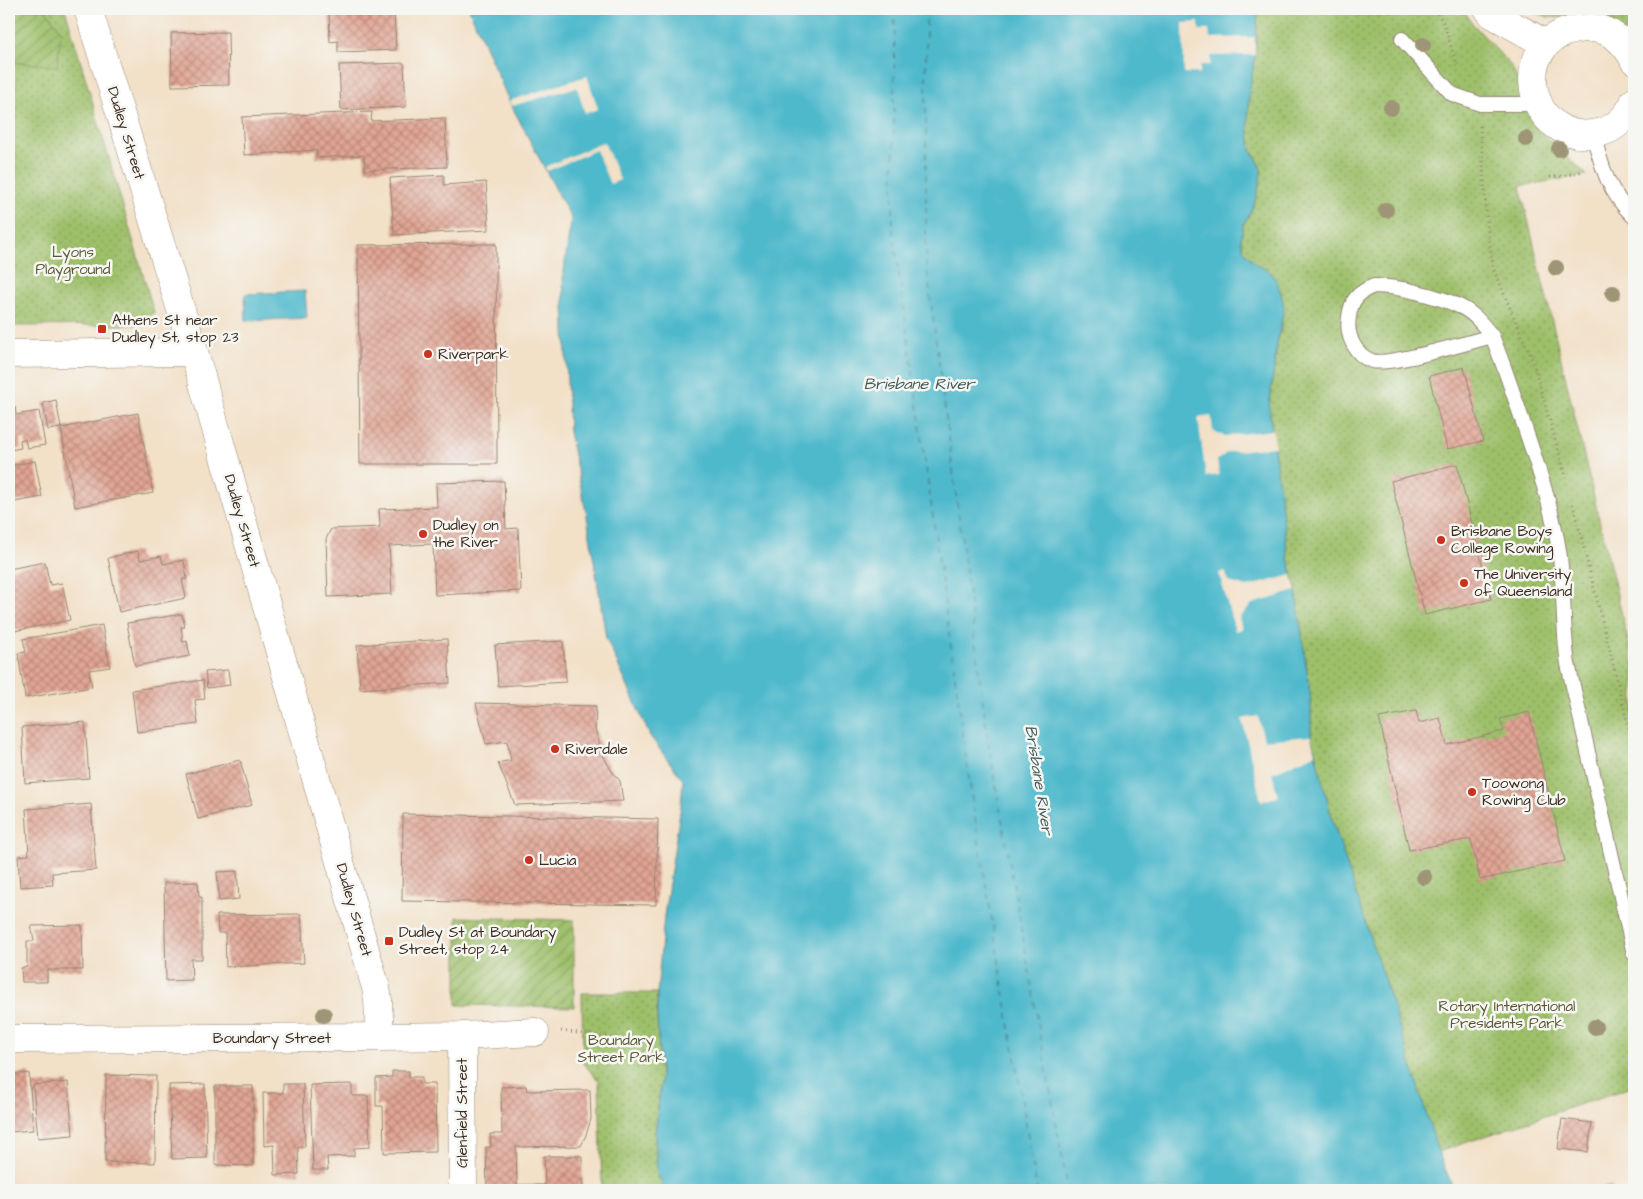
<svg xmlns="http://www.w3.org/2000/svg" width="1643" height="1199" viewBox="0 0 1643 1199" font-family="'Architects Daughter',sans-serif">
<style>
.park{fill:url(#park-dots);stroke:#6c7544}
.garden{fill:url(#garden-furrows);stroke:#6c7544}
.water{fill:#4fb9cc;stroke:#457275}
.pier{fill:#f2e0c7}
.lines{fill:none;stroke-linecap:round;stroke-linejoin:round}
.ferry{stroke:#425c5b;stroke-width:1;stroke-dasharray:6 5;stroke-linecap:butt}
.building{fill:url(#building-cross-hatch)}
.lane-casing{stroke:#968572;stroke-width:16}
.street-casing{stroke:#968572;stroke-width:29}
.path{stroke:#968572;stroke-width:3;stroke-dasharray:1 4;stroke-linecap:butt}
.lane{stroke:#fff;stroke-width:14}
.street{stroke:#fff;stroke-width:28}
.tree{fill:#9e9577}
.poi-dot{fill:#c8321e;stroke:#f6f6f2;stroke-width:2}
.labels{text-anchor:middle;dominant-baseline:central;stroke-width:5;stroke-linejoin:round;paint-order:stroke}
.street-label{font-size:15px;fill:#3b2a1e;stroke:#f6f6f2}
.park-label{font-size:15px;fill:#595735;stroke:#f6f6f2}
.poi-label{font-size:15px;fill:#3b2a1e;stroke:#f6f6f2;text-anchor:start}
.water-label{font-size:16px;font-style:italic;fill:#425c5b;stroke:#f6f6f2}
</style>
<defs>
<pattern id="park-dots" width="8" height="8" patternUnits="userSpaceOnUse" patternTransform="scale(1.25)"><rect width="8" height="8" fill="#9ec06a"/><path d="M2 2h.1M6 6h.1" fill="none" stroke="#829c57" stroke-width="1.8" stroke-linecap="round"/></pattern>
<pattern id="garden-furrows" width="10" height="10" patternUnits="userSpaceOnUse" patternTransform="scale(1.25)"><rect width="10" height="10" fill="#9ec06a"/><path d="M-1 1l2-2M0 10L10 0M9 11l2-2" fill="none" stroke="#829c57"/></pattern>
<pattern id="building-cross-hatch" width="8" height="8" patternUnits="userSpaceOnUse" patternTransform="scale(1.25)"><rect width="8" height="8" fill="#e1a594"/><path d="M0 0l8 8M0 8l8-8" fill="none" stroke="#b88778"/></pattern>
</defs>
<rect width="100%" height="100%" fill="#f6f6f2"/>
<filter id="ink" filterUnits="userSpaceOnUse"><feTurbulence type="fractalNoise" baseFrequency=".02" numOctaves="2"/><feDisplacementMap in="SourceGraphic" scale="10" xChannelSelector="R" yChannelSelector="G"/><feConvolveMatrix kernelMatrix="1 2 1 2 8 2 1 2 1" color-interpolation-filters="sRGB"/></filter>
<filter id="wash" filterUnits="userSpaceOnUse"><feTurbulence type="fractalNoise" baseFrequency=".0096" numOctaves="4" result="noise"/><feDisplacementMap in="SourceGraphic" scale="20" xChannelSelector="R" yChannelSelector="G"/><feGaussianBlur stdDeviation="1.12" result="paint"/><feColorMatrix in="noise" values="0 0 0 0 0 0 0 0 0 0 0 0 0 0 0 0 0 1.4 0 .05"/><feComposite in="paint" operator="in"/></filter>
<g filter="url(#wash)">
<rect width="100%" height="100%" fill="#f2e0c7"/>
<path class="park" d="M 9,9 L 64,9 L 66,12 L 154,312 L 144,325 L 9,326 Z
M 1258,9 L 1463,9 L 1473,24 L 1512,67 L 1538,130 L 1587,175 L 1520,186 L 1634,666 L 1634,1086 L 1438,1152 L 1332,819 L 1311,736 L 1311,701 L 1296,591 L 1288,558 L 1269,407 L 1277,344 L 1282,325 L 1268,270 L 1258,266 L 1251,259 L 1244,251 L 1241,240 L 1243,225 L 1253,207 L 1260,183 L 1261,170 L 1258,161 L 1251,151 L 1248,124 L 1249,93 L 1255,55 Z
M 1524,9 L 1634,9 L 1634,37 L 1602,20 L 1548,17 Z
M 582,993 L 657,993 L 657,1020 L 661,1081 L 655,1135 L 657,1173 L 665,1190 L 602,1190 L 599,1081 L 583,1063 Z"/>
<path class="garden" d="M 9,9 L 45,9 L 61,31 L 57,66 L 9,62 Z
M 457,917 L 574,920 L 574,1007 L 457,1005 Z"/>
<path class="water" d="M 469,9 L 1258,9 L 1255,55 L 1249,93 L 1248,124 L 1251,151 L 1258,161 L 1261,170 L 1260,183 L 1253,207 L 1243,225 L 1241,240 L 1244,251 L 1251,259 L 1258,266 L 1268,270 L 1276,280 L 1281,293 L 1284,308 L 1277,344 L 1269,407 L 1288,558 L 1296,591 L 1311,701 L 1311,736 L 1332,819 L 1405,1044 L 1438,1152 L 1454,1190 L 665,1190 L 657,1173 L 655,1135 L 661,1081 L 657,1020 L 657,993 L 664,916 L 681,805 L 683,780 L 650,736 L 606,638 L 587,516 L 569,432 L 563,278 L 571,218 L 509,101 Z
M 305,291 L 307,318 L 246,321 L 245,294 Z"/>
<path class="pier" d="M 1199,22 L 1199,30 L 1209,30 L 1210,38 L 1255,37 L 1255,55 L 1211,56 L 1210,65 L 1200,65 L 1200,73 L 1184,73 L 1183,23 Z
M 587,76 L 598,109 L 585,113 L 577,87 L 512,106 L 509,101 Z
M 604,142 L 620,180 L 610,184 L 596,150 L 547,171 L 545,167 Z
M 1211,416 L 1213,431 L 1225,436 L 1273,430 L 1275,447 L 1228,452 L 1217,460 L 1219,475 L 1206,477 L 1198,418 Z
M 1225,571 L 1229,582 L 1247,587 L 1292,575 L 1296,591 L 1252,604 L 1239,618 L 1242,629 L 1235,631 L 1219,573 Z
M 1258,716 L 1264,740 L 1311,736 L 1315,754 L 1272,773 L 1278,797 L 1261,801 L 1242,719 Z"/>
<g class="lines">
<path class="ferry" d="M 895,9 L 893,230 L 973,806 L 1037,1190
M 926,9 L 926,263 L 988,741 L 1068,1190"/>
</g>
<g id="blocks">
<path class="building" d="M 394,9 L 396,50 L 338,52 L 338,41 L 330,42 L 329,12 Z
M 228,32 L 229,85 L 172,86 L 171,33 Z
M 404,63 L 406,107 L 341,110 L 339,65 Z
M 372,112 L 371,121 L 445,118 L 447,167 L 365,170 L 364,155 L 316,158 L 317,150 L 244,155 L 242,117 Z
M 444,175 L 444,185 L 486,182 L 489,230 L 394,235 L 390,178 Z
M 496,244 L 497,464 L 360,464 L 358,245 Z
M 1464,367 L 1483,441 L 1447,449 L 1429,376 Z
M 56,400 L 61,428 L 48,430 L 43,403 Z
M 15,406 L 16,415 L 39,411 L 45,445 L 27,448 L 25,439 L 20,440 L 21,448 L 9,450 L 9,408 Z
M 138,413 L 153,493 L 75,507 L 61,428 Z
M 35,461 L 42,497 L 9,503 L 9,466 Z
M 1457,464 L 1491,599 L 1425,615 L 1391,481 Z
M 504,481 L 506,529 L 518,528 L 521,591 L 435,595 L 433,544 L 389,546 L 392,594 L 328,597 L 326,539 L 331,529 L 380,527 L 379,509 L 437,507 L 436,483 Z
M 138,551 L 140,560 L 161,556 L 163,564 L 184,560 L 187,579 L 182,579 L 186,598 L 119,612 L 108,558 Z
M 45,562 L 50,585 L 62,583 L 70,620 L 9,632 L 9,569 Z
M 182,614 L 185,627 L 181,627 L 183,642 L 187,641 L 190,656 L 135,666 L 127,623 Z
M 102,625 L 110,667 L 89,670 L 92,687 L 25,698 L 18,653 L 26,652 L 23,639 Z
M 447,639 L 450,683 L 360,689 L 357,645 Z
M 563,641 L 566,682 L 498,686 L 495,645 Z
M 228,670 L 230,685 L 207,688 L 205,672 Z
M 203,680 L 205,699 L 195,700 L 198,724 L 137,732 L 132,690 Z
M 476,703 L 596,706 L 595,729 L 603,755 L 611,770 L 620,781 L 623,801 L 515,805 L 498,763 L 511,760 L 507,741 L 486,744 Z
M 1416,711 L 1419,723 L 1440,718 L 1447,745 L 1504,731 L 1500,719 L 1529,712 L 1565,861 L 1480,880 L 1471,839 L 1409,850 L 1379,718 Z
M 85,722 L 89,778 L 25,783 L 22,727 Z
M 240,760 L 252,805 L 198,819 L 186,774 Z
M 91,804 L 96,870 L 52,873 L 53,885 L 20,887 L 18,856 L 29,855 L 26,809 Z
M 403,814 L 658,819 L 656,905 L 402,901 Z
M 237,871 L 239,899 L 219,901 L 217,872 Z
M 198,882 L 199,897 L 202,897 L 202,959 L 191,959 L 192,980 L 166,981 L 164,883 Z
M 301,914 L 304,963 L 226,967 L 225,933 L 218,933 L 217,915 Z
M 82,925 L 83,970 L 47,970 L 47,982 L 22,982 L 21,968 L 27,967 L 27,941 L 34,941 L 31,926 Z
M 392,1071 L 409,1071 L 409,1077 L 422,1077 L 422,1084 L 435,1084 L 436,1152 L 384,1153 L 383,1106 L 376,1106 L 376,1078 L 392,1077 Z
M 29,1073 L 33,1130 L 9,1132 L 9,1075 Z
M 106,1075 L 156,1076 L 155,1163 L 105,1162 Z
M 68,1082 L 73,1135 L 38,1138 L 33,1085 Z
M 205,1084 L 207,1158 L 172,1159 L 169,1085 Z
M 283,1084 L 303,1084 L 305,1147 L 298,1147 L 299,1174 L 275,1175 L 274,1145 L 264,1146 L 263,1093 L 283,1093 Z
M 352,1084 L 352,1096 L 368,1096 L 370,1147 L 354,1148 L 354,1156 L 327,1157 L 328,1170 L 313,1170 L 310,1085 Z
M 215,1086 L 253,1086 L 253,1166 L 215,1165 Z
M 526,1086 L 527,1091 L 590,1090 L 591,1119 L 586,1135 L 581,1146 L 516,1147 L 517,1185 L 545,1185 L 544,1156 L 582,1156 L 583,1190 L 487,1190 L 486,1147 L 491,1147 L 490,1134 L 502,1134 L 501,1087 Z
M 1562,1119 L 1592,1123 L 1588,1152 L 1558,1149 Z
M 1611,1185 L 1613,1190 L 1596,1190 Z"/>
</g>
</g>
<g filter="url(#ink)">
<use href="#blocks" fill-opacity="0" stroke="#968572" stroke-width="1"/>
<g class="lines">
<g class="lane-casing">
<path id="lane" d="M 1402,39 L 1452,94 L 1480,104 L 1538,104
M 1593,134 C 1602,167 1608,192 1634,217
M 1374,286 C 1398,286 1439,296 1461,307 C 1474,313 1483,325 1492,336 C 1470,342 1390,366 1372,361 C 1354,355 1346,334 1349,317 C 1351,300 1358,292 1374,286 Z
M 1492,336 C 1506,370 1517,405 1529,440 C 1541,476 1553,513 1559,550 C 1565,588 1562,626 1568,664 L 1634,954"/>
</g>
<g class="street-casing">
<path id="street" d="M 88,9 L 194,352 L 376,988 L 378,1000 L 380,1037
M 1488,9 L 1492,14 L 1546,44
M 1634,60 C 1627,44 1609,27 1590,28 C 1501,29 1525,153 1602,132 C 1616,128 1629,115 1634,102
M 9,354 L 194,352
M 462,1036 L 463,1190
M 9,1039 L 380,1037 L 462,1036 L 535,1032"/>
</g>
<path class="path" d="M 1435,9 L 1444,24 L 1457,66
M 9,12 L 18,9
M 1480,126 L 1488,235 L 1494,270 L 1533,362 L 1566,478
M 1550,177 L 1562,176 L 1584,171
M 1573,504 L 1634,748
M 561,1031 L 617,1038 L 617,1035"/>
<use href="#lane" class="lane"/>
<use href="#street" class="street"/>
</g>
<g class="tree">
<circle cx="1423" cy="45" r="8"/>
<circle cx="1391" cy="108" r="8"/>
<circle cx="1526" cy="139" r="8"/>
<circle cx="1559" cy="149" r="8"/>
<circle cx="1386" cy="210" r="8"/>
<circle cx="1556" cy="268" r="8"/>
<circle cx="1613" cy="293" r="8"/>
<circle cx="1424" cy="877" r="8"/>
<circle cx="324" cy="1015" r="8"/>
<circle cx="1595" cy="1027" r="8"/>
</g>
</g>
<g class="poi-dot">
<rect x="97" y="324" width="10" height="10" rx="2.5"/>
<circle cx="428" cy="354" r="5"/>
<circle cx="423" cy="534" r="5"/>
<circle cx="1441" cy="540" r="5"/>
<circle cx="1464" cy="583" r="5"/>
<circle cx="555" cy="749" r="5"/>
<circle cx="1472" cy="792" r="5"/>
<circle cx="529" cy="860" r="5"/>
<rect x="384" y="936" width="10" height="10" rx="2.5"/>
</g>
<g class="labels">
<g class="street-label">
<text transform="translate(126 133) rotate(73)">Dudley Street</text>
<text transform="translate(242 521) rotate(74)">Dudley Street</text>
<text transform="translate(354 910) rotate(74)">Dudley Street</text>
<text x="272" y="1038">Boundary Street</text>
<text transform="translate(462 1113) rotate(-90)">Glenfield Street</text>
</g>
<g class="park-label">
<text x="73" y="252">Lyons<tspan x="73" dy="17">Playground</tspan></text>
<text x="1507" y="1006">Rotary International<tspan x="1507" dy="17">Presidents Park</tspan></text>
<text x="621" y="1040">Boundary<tspan x="621" dy="17">Street Park</tspan></text>
</g>
<g class="poi-label">
<text x="112" y="320">Athens St near<tspan x="112" dy="17">Dudley St, stop 23</tspan></text>
<text x="438" y="354">Riverpark</text>
<text x="433" y="525">Dudley on<tspan x="433" dy="17">the River</tspan></text>
<text x="1451" y="531">Brisbane Boys<tspan x="1451" dy="17">College Rowing</tspan></text>
<text x="1474" y="574">The University<tspan x="1474" dy="17">of Queensland</tspan></text>
<text x="565" y="749">Riverdale</text>
<text x="1482" y="783">Toowong<tspan x="1482" dy="17">Rowing Club</tspan></text>
<text x="539" y="860">Lucia</text>
<text x="399" y="932">Dudley St at Boundary<tspan x="399" dy="17">Street, stop 24</tspan></text>
</g>
<g class="water-label">
<text x="919" y="384">Brisbane River</text>
<text transform="translate(1039 780) rotate(81)">Brisbane River</text>
</g>
</g>
<rect width="1643" height="1199" fill="none" stroke="#f6f6f2" stroke-width="30"/>
</svg>
